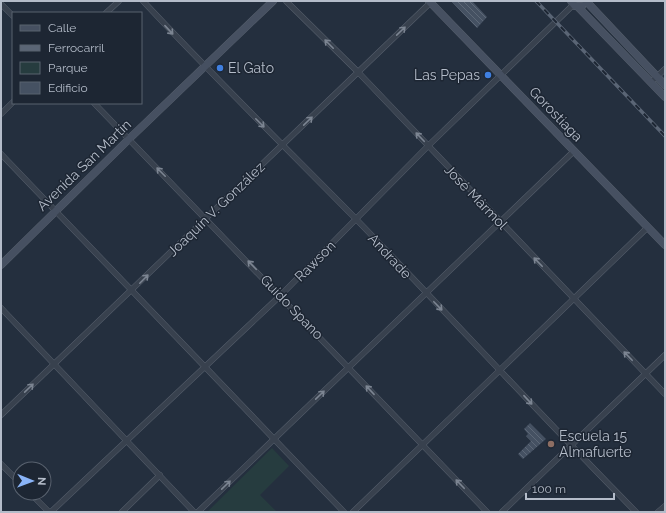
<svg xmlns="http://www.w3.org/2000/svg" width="666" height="513" viewBox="0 0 666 513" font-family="Raleway,sans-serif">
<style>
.park{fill:#263c3f}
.building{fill:url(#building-back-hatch)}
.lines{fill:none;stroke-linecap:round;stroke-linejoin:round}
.street-casing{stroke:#565f6c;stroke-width:6}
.secondary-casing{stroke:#565f6c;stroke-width:8}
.street{stroke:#38414e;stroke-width:5}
.secondary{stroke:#465061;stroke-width:7}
.rail-casing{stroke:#5a6575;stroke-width:3.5}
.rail{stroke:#1d2633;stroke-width:2;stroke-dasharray:6;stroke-linecap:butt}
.oneway{stroke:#7c8592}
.shop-dot{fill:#3f7fe0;stroke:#1d2633;stroke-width:1.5}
.education-dot{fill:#8d6e63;stroke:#1d2633;stroke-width:1.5}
.labels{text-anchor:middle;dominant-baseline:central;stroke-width:3;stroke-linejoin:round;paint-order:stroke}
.poi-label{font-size:14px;fill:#b4bcc9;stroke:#1d2633;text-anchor:start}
.street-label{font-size:14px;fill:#b4bcc9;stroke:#1d2633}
</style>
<defs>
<pattern id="building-back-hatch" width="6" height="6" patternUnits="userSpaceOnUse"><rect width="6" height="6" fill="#455162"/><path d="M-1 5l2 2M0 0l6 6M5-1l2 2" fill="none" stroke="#5d6877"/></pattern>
</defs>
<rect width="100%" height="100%" fill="#242f3e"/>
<path class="park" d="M 272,448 L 289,466 L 260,495 L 277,512 L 207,512 Z"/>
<path class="building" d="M 451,1 L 472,1 L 487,17 L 477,28 Z
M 530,423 L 546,439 L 523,459 L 518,454 L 531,441 L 526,436 L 528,434 L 524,429 Z"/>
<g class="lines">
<g class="street-casing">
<path id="street" d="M 143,1 C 212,75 284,146 355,218 C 449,315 541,416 636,512
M 286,1 L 358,72 L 665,394
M 1,4 L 13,16
M 106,13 L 119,1
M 651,82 L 665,69
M 94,103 L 487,512
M 1,114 L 13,102
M 1,154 L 344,512
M 1,308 L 194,512
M 1,415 L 430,3
M 1,464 L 20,483
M 30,493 L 49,512
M 51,512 L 281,295 L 428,146 L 573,5
M 122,512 L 160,475
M 198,512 L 574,151
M 353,512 L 648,227
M 502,512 L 665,355
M 658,512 L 665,506"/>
</g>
<g class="secondary-casing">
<path id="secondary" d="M 429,1 L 665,245
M 571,1 L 575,6 L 582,6
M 586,1 L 665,85
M 578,7 L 665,97
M 1,265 L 128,140 L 273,1"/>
</g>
<use href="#street" class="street"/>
<use href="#secondary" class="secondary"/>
<g class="rail-casing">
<path id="rail" d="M 536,1 L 665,136"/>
</g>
<use href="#rail" class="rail"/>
</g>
<defs><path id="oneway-shaft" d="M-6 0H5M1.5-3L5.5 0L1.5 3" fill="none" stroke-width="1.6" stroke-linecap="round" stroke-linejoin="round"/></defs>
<g class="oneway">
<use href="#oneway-shaft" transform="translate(169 30) rotate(47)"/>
<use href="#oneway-shaft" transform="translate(401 31) rotate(-44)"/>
<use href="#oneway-shaft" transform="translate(329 44) rotate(-135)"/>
<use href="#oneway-shaft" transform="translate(308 121) rotate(-44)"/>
<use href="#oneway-shaft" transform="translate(260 123) rotate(45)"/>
<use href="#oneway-shaft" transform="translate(420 137) rotate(-134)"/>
<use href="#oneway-shaft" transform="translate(161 172) rotate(-135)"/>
<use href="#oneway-shaft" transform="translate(538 262) rotate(-134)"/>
<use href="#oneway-shaft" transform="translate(252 265) rotate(-134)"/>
<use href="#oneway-shaft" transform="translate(144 279) rotate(-45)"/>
<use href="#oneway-shaft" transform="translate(438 306) rotate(46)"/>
<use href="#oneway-shaft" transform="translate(628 356) rotate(-134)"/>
<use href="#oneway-shaft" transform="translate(29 388) rotate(-44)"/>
<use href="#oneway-shaft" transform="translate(370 390) rotate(-133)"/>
<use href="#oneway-shaft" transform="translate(320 395) rotate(-44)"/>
<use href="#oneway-shaft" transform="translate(528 400) rotate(47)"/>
<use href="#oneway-shaft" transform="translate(460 484) rotate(-134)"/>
<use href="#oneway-shaft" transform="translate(226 485) rotate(-44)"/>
</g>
<g class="shop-dot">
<circle cx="220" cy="68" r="4"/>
<circle cx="488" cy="75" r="4"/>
</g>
<circle class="education-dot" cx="551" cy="444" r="4"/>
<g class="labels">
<g class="poi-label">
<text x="228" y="68">El Gato</text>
<text x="480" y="75" text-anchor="end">Las Pepas</text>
<text x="559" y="436">Escuela 15<tspan x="559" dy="16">Almafuerte</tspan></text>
</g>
<g class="street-label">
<text transform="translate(556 114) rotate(46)">Gorostiaga</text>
<text transform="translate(84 165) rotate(-44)">Avenida San Martín</text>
<text transform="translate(476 197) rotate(46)">José Mármol</text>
<text transform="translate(216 209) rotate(-44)">Joaquín V. González</text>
<text transform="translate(390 256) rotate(47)">Andrade</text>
<text transform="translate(315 261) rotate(-45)">Rawson</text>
<text transform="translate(292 307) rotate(46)">Guido Spano</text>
</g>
</g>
<rect width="666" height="513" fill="none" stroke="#b4bcc9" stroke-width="4"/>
<rect x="12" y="12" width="130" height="92" fill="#1d2633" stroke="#59626f"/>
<rect x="20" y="25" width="20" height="6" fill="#465061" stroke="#59626f"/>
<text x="48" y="32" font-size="12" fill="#b4bcc9">Calle</text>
<rect x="20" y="45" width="20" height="6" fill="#5a6575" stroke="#59626f"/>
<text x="48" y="52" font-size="12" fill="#b4bcc9">Ferrocarril</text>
<rect x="20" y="62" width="20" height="12" fill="#263c3f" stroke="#59626f"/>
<text x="48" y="72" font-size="12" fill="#b4bcc9">Parque</text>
<rect x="20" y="82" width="20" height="12" fill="#455162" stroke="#59626f"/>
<text x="48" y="92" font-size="12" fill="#b4bcc9">Edificio</text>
<g transform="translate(32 481) rotate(91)"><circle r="19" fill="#1d2633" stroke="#59626f"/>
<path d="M0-3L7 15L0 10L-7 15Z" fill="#8ab4f8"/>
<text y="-6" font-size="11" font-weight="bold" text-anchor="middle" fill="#b4bcc9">N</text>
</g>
<path d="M526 493v6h88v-6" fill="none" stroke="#b4bcc9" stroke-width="2"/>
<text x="532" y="493" font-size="12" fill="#b4bcc9" stroke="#1d2633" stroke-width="3" paint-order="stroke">100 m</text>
</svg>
